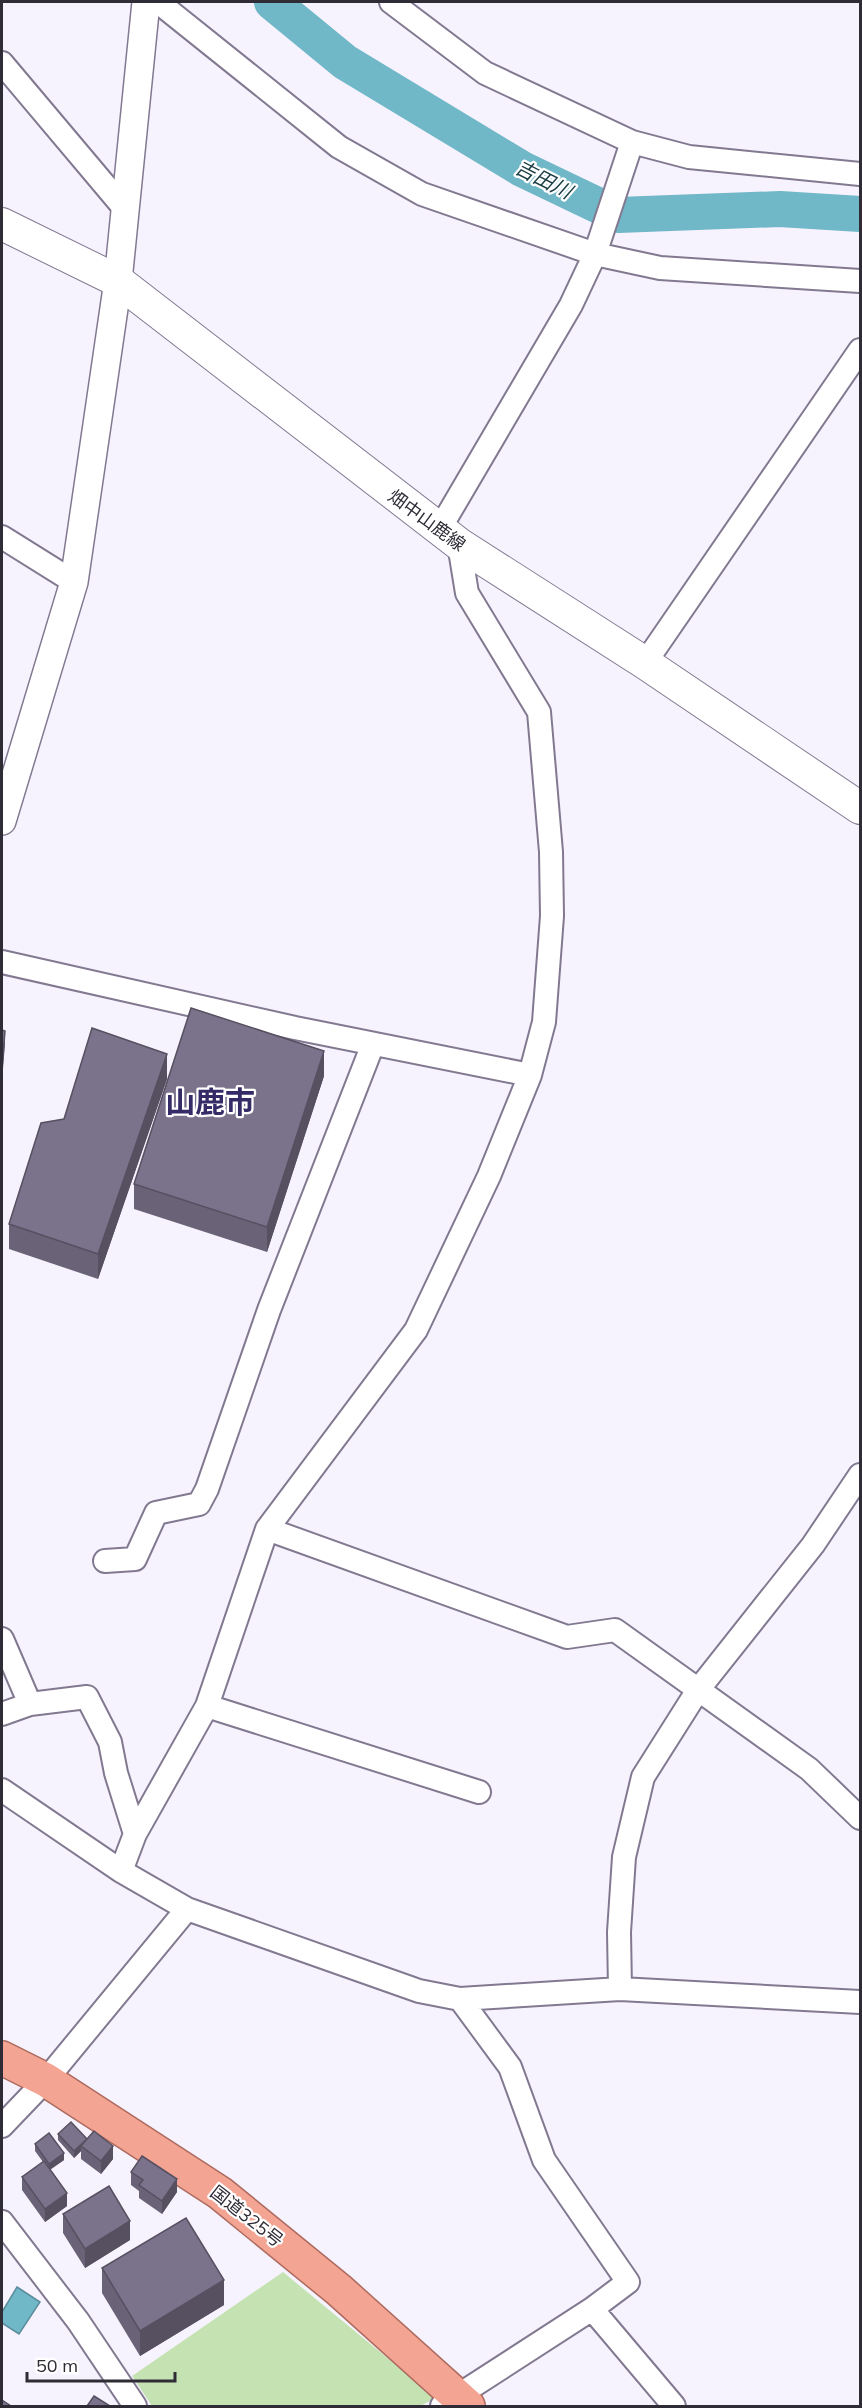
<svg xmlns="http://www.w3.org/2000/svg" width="862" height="2408" viewBox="0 0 862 2408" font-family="Mulish,'Noto Sans JP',sans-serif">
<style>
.green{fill:#c5e3b2}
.water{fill:#70b7c7;stroke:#5c8d9c;stroke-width:1.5}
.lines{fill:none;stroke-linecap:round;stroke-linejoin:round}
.river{stroke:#70b7c7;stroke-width:36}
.minor-casing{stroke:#827991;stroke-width:26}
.tertiary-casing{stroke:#827991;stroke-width:30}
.secondary-casing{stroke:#827991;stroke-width:34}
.trunk-casing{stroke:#ad6b60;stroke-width:36}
.minor{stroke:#fff;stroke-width:22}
.tertiary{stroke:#fff;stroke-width:27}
.secondary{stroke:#fff;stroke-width:32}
.trunk{stroke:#f4a492;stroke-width:33}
.wall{fill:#6a6378}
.shaded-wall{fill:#565061}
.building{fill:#7b738b;stroke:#565061;stroke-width:1.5}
.labels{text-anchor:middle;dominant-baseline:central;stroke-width:4.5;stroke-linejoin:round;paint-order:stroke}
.street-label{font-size:18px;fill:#2f2c36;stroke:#fff}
.water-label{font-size:20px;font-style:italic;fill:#193c43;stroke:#fff}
.town-label{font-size:30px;font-weight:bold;fill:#352c67;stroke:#fff}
</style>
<rect width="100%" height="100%" fill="#f7f3fe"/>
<path class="green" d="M 283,2272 L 436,2398 L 420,2406 L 152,2406 L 132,2376 Z"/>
<path class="water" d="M 17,2287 L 40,2302 L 19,2334 L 2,2323 L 2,2312 Z"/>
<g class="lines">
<path class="river" d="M 272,2 L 345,62 L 522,169 L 618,215 L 780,209 L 860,214"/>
<g class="minor-casing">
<path id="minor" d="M 158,2 L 339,147 L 422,194 L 595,254 L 660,268 L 860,281
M 391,2 L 485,73 L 632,142 L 689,157 L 860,174
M 2,63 L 125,209
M 439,530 L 571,305 L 595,254 L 632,142
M 2,537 L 74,582
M 645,663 L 860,350
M 2,962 L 295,1028 L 530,1075
M 267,1529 L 567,1637 L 615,1630 L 809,1769 L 860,1818
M 105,1561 L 135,1559 L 156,1513 L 199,1504 L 207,1489 L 269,1310 L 373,1044
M 2,1639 L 30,1704
M 207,1706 L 479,1792
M 2,1714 L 30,1704 L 87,1697 L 110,1742 L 116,1773 L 135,1834
M 2,1790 L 121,1871 L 187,1909 L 419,1991 L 460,1999 L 620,1989 L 860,2002
M 121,1871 L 135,1834 L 207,1706 L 267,1529 L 416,1330 L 489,1176 L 530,1075 L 544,1022 L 552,916 L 551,852 L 539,712 L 467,593 L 459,544
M 620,1989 L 619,1932 L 624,1857 L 643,1777 L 698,1690 L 813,1545 L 860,1475
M 2,2126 L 46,2080 L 187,1909
M 2,2222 L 78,2321 L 135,2406
M 592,2309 L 674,2406
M 442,2406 L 592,2309 L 628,2282 L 544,2160 L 510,2067 L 460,1999"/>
</g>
<g class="tertiary-casing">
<path id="tertiary" d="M 2,821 L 74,582 L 118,281 L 146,2"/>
</g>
<g class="secondary-casing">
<path id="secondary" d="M 2,224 L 118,281 L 459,544 L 645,663 L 860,808"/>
</g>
<g class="trunk-casing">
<path id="trunk" d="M 2,2058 L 46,2080 L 220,2193 L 339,2290 L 468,2406"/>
</g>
<use href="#minor" class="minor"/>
<use href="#tertiary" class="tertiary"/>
<use href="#secondary" class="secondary"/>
<use href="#trunk" class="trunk"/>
</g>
<path class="wall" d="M 324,1076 L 267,1252 L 134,1209 L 134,1184 Z
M 167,1079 L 98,1279 L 9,1249 L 9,1224 L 64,1119 Z
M 58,2134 L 113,2159 L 101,2174 L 81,2159 L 81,2151 L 74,2158 L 58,2140 Z
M 35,2144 L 64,2160 L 50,2170 L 67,2206 L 45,2222 L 22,2190 L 22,2177 L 43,2162 L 35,2151 Z
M 131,2172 L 177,2192 L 162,2214 L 139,2198 L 139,2191 L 131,2185 Z
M 63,2214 L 130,2240 L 85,2268 L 63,2233 Z
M 102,2268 L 224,2305 L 140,2356 L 102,2293 Z"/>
<path class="shaded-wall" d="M 5,1031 L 5,1044 L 2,1081 L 2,1068 Z
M 324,1051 L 324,1076 L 267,1252 L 267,1227 Z
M 167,1054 L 167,1079 L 98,1279 L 98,1254 Z
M 87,2139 L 81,2146 L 81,2151 L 74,2158 L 74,2151 Z
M 113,2146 L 113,2159 L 101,2174 L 101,2161 Z
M 64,2153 L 64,2160 L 49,2170 L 49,2164 Z
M 177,2179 L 177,2192 L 162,2214 L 162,2201 Z
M 67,2193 L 67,2206 L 45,2222 L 45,2209 Z
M 130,2221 L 130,2240 L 85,2268 L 85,2249 Z
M 224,2280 L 224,2305 L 140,2356 L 140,2331 Z"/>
<path class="building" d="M 191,1008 L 324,1051 L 267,1227 L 134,1184 Z
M 92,1028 L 167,1054 L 98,1254 L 9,1224 L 41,1123 L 64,1119 Z
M 2,1030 L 5,1031 L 2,1068 Z
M 71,2122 L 87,2139 L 74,2151 L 58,2134 Z
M 94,2131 L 113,2146 L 101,2161 L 81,2146 Z
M 49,2133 L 64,2153 L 49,2164 L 35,2144 Z
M 142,2156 L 177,2179 L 162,2201 L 139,2185 L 143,2180 L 131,2172 Z
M 44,2161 L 67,2193 L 45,2209 L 22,2177 Z
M 109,2186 L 130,2221 L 85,2249 L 63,2214 Z
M 186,2218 L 224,2280 L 140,2331 L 102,2268 Z
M 94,2396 L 110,2406 L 87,2406 Z
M 2,2400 L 11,2406 L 2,2406 Z"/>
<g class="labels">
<g class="street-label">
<text transform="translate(427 520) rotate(36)">畑中山鹿線</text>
<text transform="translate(247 2216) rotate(38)">国道325号</text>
</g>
<g class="water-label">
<text transform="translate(544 179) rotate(27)">吉田川</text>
</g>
<g class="town-label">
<text x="210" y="1102">山鹿市</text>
</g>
</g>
<rect width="862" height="2408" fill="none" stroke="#2f2c36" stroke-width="6"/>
<path d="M27 2372v9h148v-9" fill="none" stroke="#2f2c36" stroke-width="3"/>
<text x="36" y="2372" font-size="18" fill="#2f2c36" stroke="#ffffff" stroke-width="4.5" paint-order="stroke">50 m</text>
</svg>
